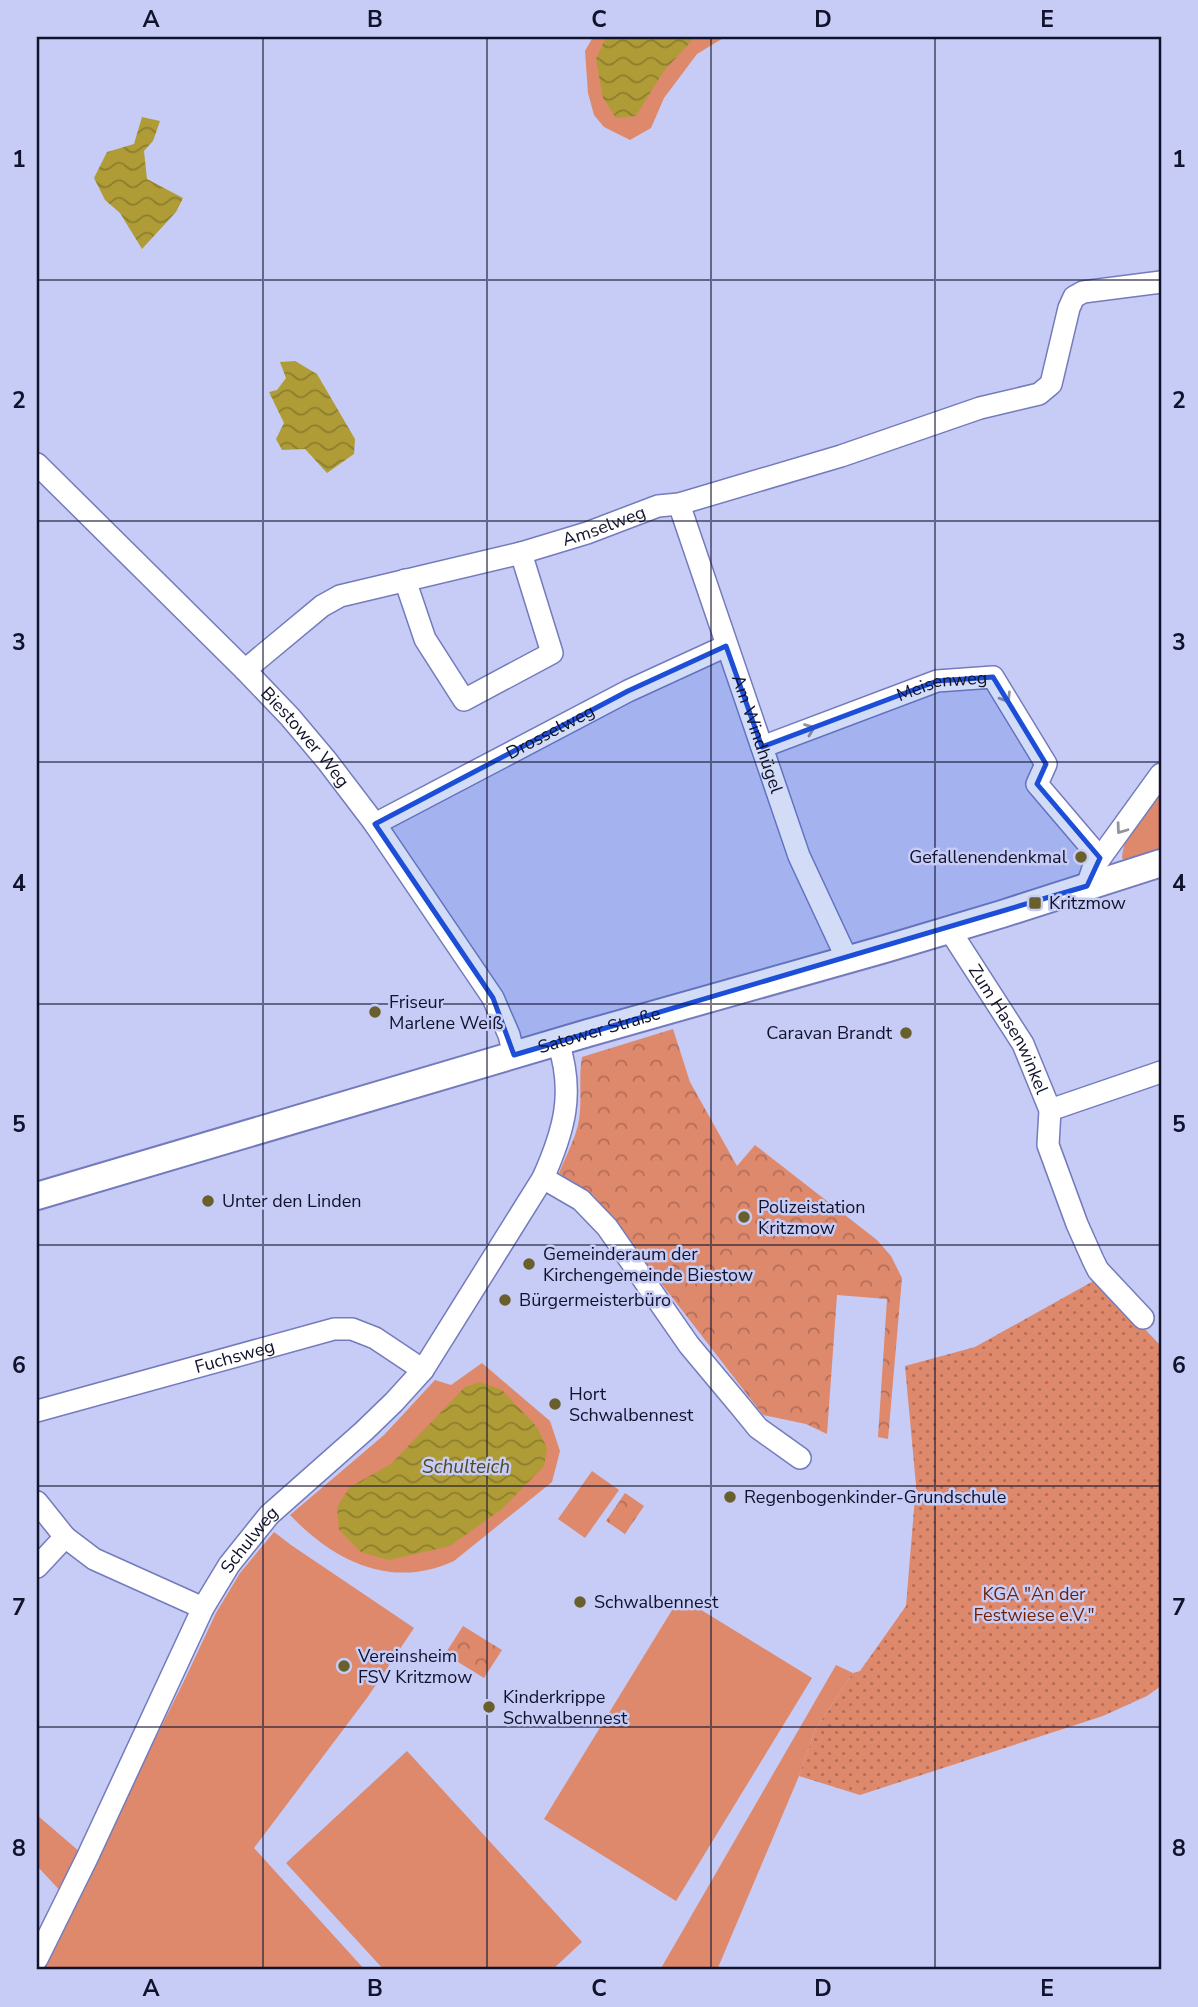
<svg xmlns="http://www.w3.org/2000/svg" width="1198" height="2007" viewBox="0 0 1198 2007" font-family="'Nunito Sans',sans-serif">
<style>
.grass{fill:#de886c}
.park{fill:url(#park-crowns)}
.garden{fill:url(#garden-dots)}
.water{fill:url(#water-waves)}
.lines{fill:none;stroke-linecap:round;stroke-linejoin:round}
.minor-casing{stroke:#747bbc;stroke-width:24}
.major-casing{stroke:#747bbc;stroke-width:30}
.minor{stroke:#fff;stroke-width:21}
.major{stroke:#fff;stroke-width:26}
.oneway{stroke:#9494a0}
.marked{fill:#1d4ed8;fill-opacity:0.2;stroke:#1d4ed8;stroke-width:5;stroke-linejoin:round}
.grid{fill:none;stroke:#11122b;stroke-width:2;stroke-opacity:0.55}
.poi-dot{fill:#695f2c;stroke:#c6ccf6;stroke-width:2.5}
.labels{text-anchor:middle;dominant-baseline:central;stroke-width:5;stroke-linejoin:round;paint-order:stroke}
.street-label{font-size:18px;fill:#11122b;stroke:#c6ccf6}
.poi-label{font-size:18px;fill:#11122b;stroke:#c6ccf6;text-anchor:start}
.park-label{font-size:18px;fill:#711f00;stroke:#c6ccf6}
.water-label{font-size:19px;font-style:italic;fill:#524a21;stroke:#c6ccf6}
.neatline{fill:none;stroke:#11122b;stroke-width:2.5}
.grid-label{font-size:23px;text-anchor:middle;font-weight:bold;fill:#11122b}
</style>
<defs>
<pattern id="park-crowns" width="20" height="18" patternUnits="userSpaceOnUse" patternTransform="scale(1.75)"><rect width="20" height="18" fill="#de886c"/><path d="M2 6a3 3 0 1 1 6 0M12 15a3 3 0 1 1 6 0" fill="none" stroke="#b36e59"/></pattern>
<pattern id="garden-dots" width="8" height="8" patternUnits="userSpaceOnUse" patternTransform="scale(1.75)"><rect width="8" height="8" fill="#de886c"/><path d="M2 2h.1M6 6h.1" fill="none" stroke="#b36e59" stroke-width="1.8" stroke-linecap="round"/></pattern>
<pattern id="water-waves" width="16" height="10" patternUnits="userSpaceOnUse" patternTransform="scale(1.75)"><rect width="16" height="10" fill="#af9c36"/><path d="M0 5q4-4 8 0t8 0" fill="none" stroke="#8d7e2e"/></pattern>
</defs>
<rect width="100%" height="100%" fill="#c6ccf6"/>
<path class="grass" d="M 593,37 L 725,37 L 697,54 L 664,98 L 651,128 L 630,140 L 604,127 L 594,115 L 588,93 L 585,51 Z
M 1161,784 L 1161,852 L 1128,863 L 1122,858 C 1124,831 1147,806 1161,784 Z
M 482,1363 L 550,1421 L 560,1451 L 552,1482 L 454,1561 C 391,1590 334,1561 290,1515 L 384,1435 L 435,1380 L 451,1385 Z
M 592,1471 L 619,1490 L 585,1538 L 558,1519 Z
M 274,1532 L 291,1545 L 414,1628 L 367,1698 L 254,1848 L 365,1970 L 37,1970 L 37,1959 L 67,1898 L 37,1866 L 37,1815 L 87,1858 L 95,1860 L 185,1679 L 216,1613 L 240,1573 Z
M 680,1597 L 812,1678 L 676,1901 L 544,1819 Z
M 836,1665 L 853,1673 L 815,1730 L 799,1776 L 717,1970 L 660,1970 Z
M 407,1751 L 582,1942 L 552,1970 L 384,1970 L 286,1863 Z"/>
<path class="park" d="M 673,1029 L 690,1082 L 737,1166 L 755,1145 L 877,1240 L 891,1256 L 902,1278 L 888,1439 L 878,1437 L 887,1299 L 837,1295 L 827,1434 L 806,1424 L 763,1415 L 593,1195 L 559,1173 C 565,1158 574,1141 578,1125 C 583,1103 578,1079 582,1057 Z
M 625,1493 L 644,1506 L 625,1534 L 606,1521 Z
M 463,1626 L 502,1650 L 484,1678 L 445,1654 Z"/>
<path class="garden" d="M 1097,1279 L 1161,1346 L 1161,1686 L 1147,1696 L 1103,1716 L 860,1795 L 799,1776 L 815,1730 L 853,1673 L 860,1671 L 906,1606 L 916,1485 L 905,1366 L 975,1347 Z"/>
<path class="water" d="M 606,37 L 695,37 L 663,72 L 636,116 L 616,118 L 603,98 L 596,59 Z
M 142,117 L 160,121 L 153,141 L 144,151 L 147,179 L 183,198 L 176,212 L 142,249 L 120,213 L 105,200 L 94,178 L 107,152 L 134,144 Z
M 295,361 L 317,374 L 355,439 L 354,454 L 327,473 L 305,449 L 282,450 L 276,439 L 284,423 L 269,392 L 277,390 L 286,378 L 280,362 Z
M 480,1382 L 502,1390 L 537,1427 L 547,1448 L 544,1466 L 502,1509 L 450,1546 L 389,1560 L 361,1552 L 339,1530 L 337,1507 L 350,1487 L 391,1464 L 465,1387 Z"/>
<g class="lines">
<g class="minor-casing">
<g id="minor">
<path id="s1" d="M 37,464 L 245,670 L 290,717 L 327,761 L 375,824 L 493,998 L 509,1035 L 514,1055"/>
<path id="s2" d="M 679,504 L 799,856 L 847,959"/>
<path d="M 405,580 L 425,639 L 464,700 L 552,653 L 521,553"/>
<path id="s3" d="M 245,670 L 322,606 L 340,596 L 521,553 L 587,533 L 658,506 L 679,504 L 841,456 L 980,408 L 1039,394 L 1051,384 L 1069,308 L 1074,297 L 1083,292 L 1161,282"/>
<path id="s4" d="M 762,747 L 937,681 L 993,677 L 1046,764 L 1037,784 L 1100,858"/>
<path id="s5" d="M 375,824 L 628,691 L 726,646"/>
<path d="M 1087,886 L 1093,868 L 1161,774"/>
<path id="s6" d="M 949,929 L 1023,1044 L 1050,1110 L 1048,1145 L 1077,1224 L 1093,1260 L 1098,1270 L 1143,1318"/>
<path d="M 1050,1110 L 1161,1072"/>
<path d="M 543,1178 L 581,1200 L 607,1227 L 689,1345 L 740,1406 L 758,1428 L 800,1458"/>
<path id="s7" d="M 37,1411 L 334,1329 L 352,1329 L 375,1338 L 423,1370"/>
<path d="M 37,1502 L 65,1537 L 94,1559 L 203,1608"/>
<path d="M 37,1567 L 65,1537"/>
<path id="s8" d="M 37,1959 L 87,1858 L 203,1608 L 229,1565 L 269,1515 L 364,1431 L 394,1402 L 423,1370 L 543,1178 C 564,1131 575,1093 558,1042"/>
</g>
</g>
<g class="major-casing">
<g id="major">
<path id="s9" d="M 37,1196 L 588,1033 L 885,949 L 1002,914 L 1161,863"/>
</g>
</g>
<use href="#minor" class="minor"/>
<use href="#major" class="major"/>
</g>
<defs><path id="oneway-chevron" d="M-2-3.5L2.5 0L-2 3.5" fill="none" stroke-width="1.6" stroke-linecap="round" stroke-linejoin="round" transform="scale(1.75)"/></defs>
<g class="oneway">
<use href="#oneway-chevron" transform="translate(1006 698) rotate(59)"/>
<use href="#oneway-chevron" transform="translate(810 729) rotate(-21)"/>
<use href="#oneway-chevron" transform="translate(1121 829) rotate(126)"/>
</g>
<path class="marked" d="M 726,646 L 762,747 L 937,681 L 993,677 L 1046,764 L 1037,784 L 1100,858 L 1087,886 L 514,1055 L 493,998 L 375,824 L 628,691 Z"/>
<path class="grid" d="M 263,37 L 263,1970M 487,37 L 487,1970M 711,37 L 711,1970M 935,37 L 935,1970M 37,280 L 1161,280M 37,521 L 1161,521M 37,762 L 1161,762M 37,1004 L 1161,1004M 37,1245 L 1161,1245M 37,1486 L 1161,1486M 37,1727 L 1161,1727"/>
<g class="poi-dot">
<circle cx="1081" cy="857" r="7"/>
<rect x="1028" y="896" width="14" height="14" rx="3.5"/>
<circle cx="375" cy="1012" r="7"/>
<circle cx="906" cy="1033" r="7"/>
<circle cx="208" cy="1201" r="7"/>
<circle cx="744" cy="1217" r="7"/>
<circle cx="529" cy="1264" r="7"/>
<circle cx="505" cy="1300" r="7"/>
<circle cx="555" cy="1404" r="7"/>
<circle cx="730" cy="1497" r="7"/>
<circle cx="580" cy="1602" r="7"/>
<circle cx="344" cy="1666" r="7"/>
<circle cx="489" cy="1707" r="7"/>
</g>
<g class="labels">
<g class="street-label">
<text stroke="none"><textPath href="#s3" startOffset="394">Amselweg</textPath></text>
<text stroke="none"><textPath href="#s4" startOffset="191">Meisenweg</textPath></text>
<text stroke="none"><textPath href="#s5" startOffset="198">Drosselweg</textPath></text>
<text stroke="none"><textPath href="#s2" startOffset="243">Am Windhügel</textPath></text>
<text stroke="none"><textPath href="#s1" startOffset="383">Biestower Weg</textPath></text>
<text stroke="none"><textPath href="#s6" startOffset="117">Zum Hasenwinkel</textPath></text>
<text stroke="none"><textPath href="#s9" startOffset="586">Satower Straße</textPath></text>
<text stroke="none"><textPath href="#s7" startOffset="205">Fuchsweg</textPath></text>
<text stroke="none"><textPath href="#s8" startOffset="471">Schulweg</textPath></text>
</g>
<g class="poi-label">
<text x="1067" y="857" text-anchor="end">Gefallenendenkmal</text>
<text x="1049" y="903">Kritzmow</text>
<text x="389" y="1002">Friseur<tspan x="389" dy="21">Marlene Weiß</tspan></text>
<text x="892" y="1033" text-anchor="end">Caravan Brandt</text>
<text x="222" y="1201">Unter den Linden</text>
<text x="758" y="1207">Polizeistation<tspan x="758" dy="21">Kritzmow</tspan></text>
<text x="543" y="1254">Gemeinderaum der<tspan x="543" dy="21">Kirchengemeinde Biestow</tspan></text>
<text x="519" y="1300">Bürgermeisterbüro</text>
<text x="569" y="1394">Hort<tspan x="569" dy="21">Schwalbennest</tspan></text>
<text x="744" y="1497">Regenbogenkinder-Grundschule</text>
<text x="594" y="1602">Schwalbennest</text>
<text x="358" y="1656">Vereinsheim<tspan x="358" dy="21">FSV Kritzmow</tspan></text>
<text x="503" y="1697">Kinderkrippe<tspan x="503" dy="21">Schwalbennest</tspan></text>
</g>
<g class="park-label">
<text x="1034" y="1594">KGA "An der<tspan x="1034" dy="21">Festwiese e.V."</tspan></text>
</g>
<g class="water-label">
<text x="466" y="1467">Schulteich</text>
</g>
</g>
<rect width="1198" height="2007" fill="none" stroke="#c6ccf6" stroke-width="77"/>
<rect x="38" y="38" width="1122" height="1930" class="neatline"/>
<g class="grid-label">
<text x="151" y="27">A</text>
<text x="375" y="27">B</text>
<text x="599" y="27">C</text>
<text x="823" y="27">D</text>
<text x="1047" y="27">E</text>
<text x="19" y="167">1</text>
<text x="1179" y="167">1</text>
<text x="19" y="408">2</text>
<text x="1179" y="408">2</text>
<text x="19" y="650">3</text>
<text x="1179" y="650">3</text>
<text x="19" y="891">4</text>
<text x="1179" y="891">4</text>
<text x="19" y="1132">5</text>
<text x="1179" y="1132">5</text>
<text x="19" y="1373">6</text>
<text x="1179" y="1373">6</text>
<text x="19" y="1615">7</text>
<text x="1179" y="1615">7</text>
<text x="19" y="1856">8</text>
<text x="1179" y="1856">8</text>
<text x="151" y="1996">A</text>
<text x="375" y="1996">B</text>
<text x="599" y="1996">C</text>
<text x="823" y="1996">D</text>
<text x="1047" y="1996">E</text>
</g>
</svg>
